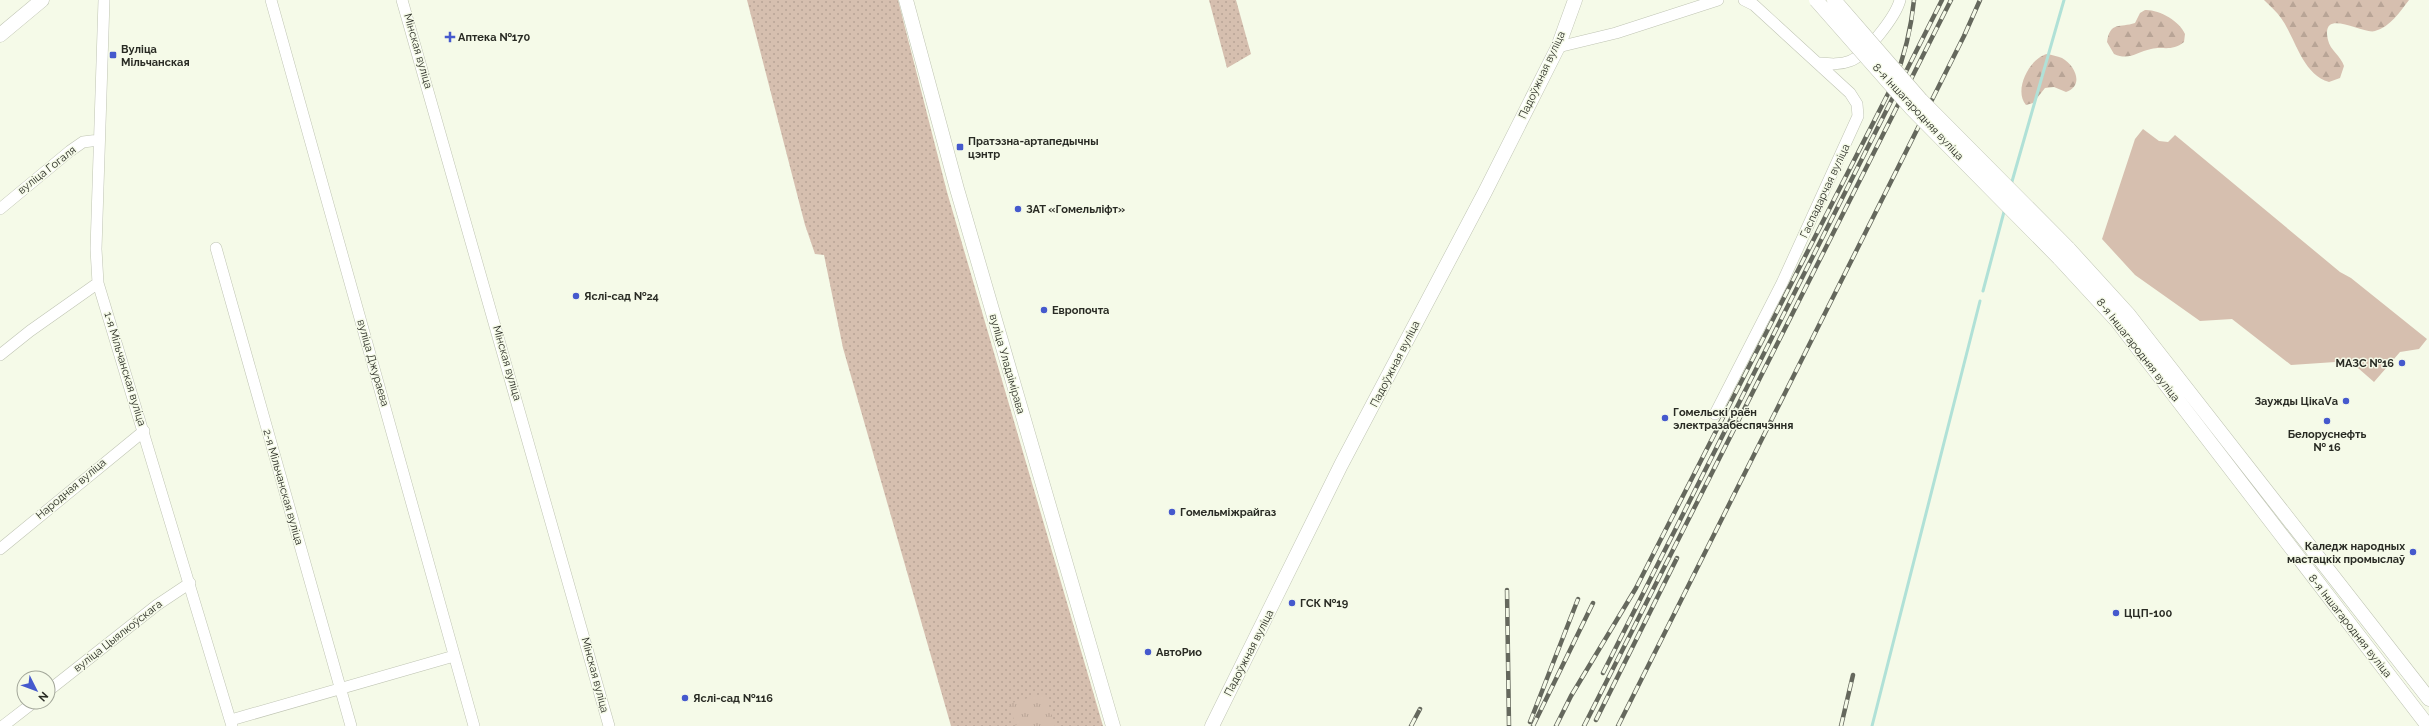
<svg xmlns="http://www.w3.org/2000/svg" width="2429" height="726" viewBox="0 0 2429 726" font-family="Raleway,sans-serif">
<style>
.grass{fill:url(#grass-dots)}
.forest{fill:url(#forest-firs)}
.park{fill:url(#park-tufts)}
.pitch{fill:#d6bfaf}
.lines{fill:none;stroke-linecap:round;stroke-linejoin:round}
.stream{stroke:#b0e1d7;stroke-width:3}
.minor-casing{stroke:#bfc4b3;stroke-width:12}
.major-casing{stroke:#bfc4b3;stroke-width:15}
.minor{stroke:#fff;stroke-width:11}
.major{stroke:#fff;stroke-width:14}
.rail-casing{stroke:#65685d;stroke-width:4.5}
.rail{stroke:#f5fae8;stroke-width:3;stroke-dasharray:9;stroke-linecap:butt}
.major-bridge-casing{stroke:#bfc4b3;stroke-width:15;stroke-linecap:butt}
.major-bridge{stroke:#fff;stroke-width:14}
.poi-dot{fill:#4559cd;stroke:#f5fae8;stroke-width:1.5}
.labels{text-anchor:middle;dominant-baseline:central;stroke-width:3;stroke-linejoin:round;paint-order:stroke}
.poi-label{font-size:11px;font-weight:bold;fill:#292b24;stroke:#f5fae8;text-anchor:start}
.street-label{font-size:11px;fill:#292b24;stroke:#f5fae8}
</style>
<defs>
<pattern id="grass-dots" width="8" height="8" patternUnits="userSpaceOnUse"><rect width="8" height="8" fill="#d6bfaf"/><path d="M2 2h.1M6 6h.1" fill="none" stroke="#b8a496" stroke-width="1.8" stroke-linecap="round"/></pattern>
<pattern id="forest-firs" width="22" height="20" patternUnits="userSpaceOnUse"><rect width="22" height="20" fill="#d6bfaf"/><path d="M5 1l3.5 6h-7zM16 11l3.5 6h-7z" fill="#b8a496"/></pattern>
<pattern id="park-tufts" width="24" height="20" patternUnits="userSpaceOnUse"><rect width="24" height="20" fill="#d6bfaf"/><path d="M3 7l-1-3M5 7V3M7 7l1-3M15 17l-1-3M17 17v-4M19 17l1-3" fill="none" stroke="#b8a496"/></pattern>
</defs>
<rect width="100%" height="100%" fill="#f5fae8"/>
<path class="grass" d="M 747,0 L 898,0 L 947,192 L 1103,726 L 951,726 L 843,348 L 824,255 L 815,254 L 805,225 Z
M 1209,0 L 1236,0 L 1251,54 L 1227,68 Z"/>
<path class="forest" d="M 2264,0 L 2409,0 C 2400,12 2390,27 2375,31 C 2363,35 2320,6 2328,40 C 2330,50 2341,56 2344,66 L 2340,78 L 2329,82 C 2302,74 2296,39 2281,18 C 2277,12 2270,6 2264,0 Z
M 2145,10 C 2158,9 2180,21 2185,34 L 2184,42 C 2172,52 2163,46 2151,49 C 2137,52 2129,61 2114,54 L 2107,42 C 2110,21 2120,28 2135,23 L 2140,13 Z
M 2047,54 C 2052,55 2057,56 2062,58 C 2076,66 2084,86 2066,92 L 2054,87 L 2045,88 L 2033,103 L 2026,105 C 2013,90 2030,58 2047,54 Z"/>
<path class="park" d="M 1045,693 L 1055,726 L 1016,726 L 1009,704 Z"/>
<path class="pitch" d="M 2143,129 L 2159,141 L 2168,142 L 2175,135 L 2340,272 L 2351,278 L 2427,339 L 2419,349 L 2400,352 L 2374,382 L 2350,361 L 2291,365 L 2232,319 L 2200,321 L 2135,275 L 2102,239 L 2135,139 Z"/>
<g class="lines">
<path class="stream" d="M 2011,185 L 2064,0
M 1983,291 L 2005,208
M 1872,726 L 1980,301"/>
<g class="minor-casing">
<path id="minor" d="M 104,0 L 96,249 L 98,283 L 232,726
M 271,0 L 474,726
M 402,0 L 609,726
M 1558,47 L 1616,33 L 1718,0
M 1819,63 C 1830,64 1840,65 1850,61 C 1866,55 1896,16 1900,0
M 0,209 L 70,151 L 83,142 L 99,140
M 216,248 L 351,726
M 0,355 L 30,331 L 98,283
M 1715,414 L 1782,283 L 1858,116 L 1857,104 L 1850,93 L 1754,5 L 1744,0
M 0,549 L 144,431
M 48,691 L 157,605 L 190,583
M 231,720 L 454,656
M 3,726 L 34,702"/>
</g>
<g class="major-casing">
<path id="major" d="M 906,0 L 957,189 L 1113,726
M 0,35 L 42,0
M 2068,248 L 2129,315 L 2429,699
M 2059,258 L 2117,321 L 2428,726
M 1212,726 L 1341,465 L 1485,192 L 1558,47 L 1575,0"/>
</g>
<use href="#minor" class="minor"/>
<use href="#major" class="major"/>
<g class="rail-casing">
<path id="rail" d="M 1507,590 L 1509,726
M 1603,673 L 1942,0
M 1596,720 L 1677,558
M 1530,722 L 1578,599
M 1411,726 L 1420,709
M 1533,726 L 1593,603
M 1556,726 L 1571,696 L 1636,588 L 1894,82 C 1905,55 1911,29 1914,0
M 1584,726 L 1951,0
M 1618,726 L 1964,36 L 1980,0
M 1841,726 L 1853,675"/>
</g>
<use href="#rail" class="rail"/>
<g class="major-bridge-casing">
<path id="major-bridge" d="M 1816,0 L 1912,109 L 2059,258
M 1834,0 L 1921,100 L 2068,248"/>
</g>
<use href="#major-bridge" class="major-bridge"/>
</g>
<g class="poi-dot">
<path d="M448 31h4v4h4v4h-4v4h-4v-4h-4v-4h4z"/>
<rect x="109" y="51" width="8" height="8" rx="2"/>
<rect x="956" y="143" width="8" height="8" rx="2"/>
<circle cx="1018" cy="209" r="4"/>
<circle cx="576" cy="296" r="4"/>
<circle cx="1044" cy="310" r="4"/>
<circle cx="2402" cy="363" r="4"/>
<circle cx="2346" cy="401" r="4"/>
<circle cx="1665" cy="418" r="4"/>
<circle cx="2327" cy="421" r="4"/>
<circle cx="1172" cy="512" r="4"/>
<circle cx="2413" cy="552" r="4"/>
<circle cx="1292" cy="603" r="4"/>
<circle cx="2116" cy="613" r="4"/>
<circle cx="1148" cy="652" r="4"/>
<circle cx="685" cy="698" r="4"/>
</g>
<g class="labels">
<g class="poi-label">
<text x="458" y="37">Аптека №170</text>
<text x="121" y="49">Вуліца<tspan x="121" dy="13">Мільчанская</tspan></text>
<text x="968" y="141">Пратэзна-артапедычны<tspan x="968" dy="13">цэнтр</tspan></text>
<text x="1026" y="209">ЗАТ «Гомельліфт»</text>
<text x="584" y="296">Яслі-сад №24</text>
<text x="1052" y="310">Европочта</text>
<text x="2394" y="363" text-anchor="end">МАЗС №16</text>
<text x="2338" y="401" text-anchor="end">Заужды ЦікаVа</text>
<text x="1673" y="412">Гомельскі раён<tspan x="1673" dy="13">электразабеспячэння</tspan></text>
<text x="2327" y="434" text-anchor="middle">Белоруснефть<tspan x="2327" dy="13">№ 16</tspan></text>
<text x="1180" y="512">Гомельміжрайгаз</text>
<text x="2405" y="546" text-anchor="end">Каледж народных<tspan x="2405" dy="13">мастацкіх промыслаў</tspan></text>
<text x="1300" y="603">ГСК №19</text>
<text x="2124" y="613">ЦЦП-100</text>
<text x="1156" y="652">АвтоРио</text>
<text x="693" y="698">Яслі-сад №116</text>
</g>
<g class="street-label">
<text transform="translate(418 51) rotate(74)">Мінская вуліца</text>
<text transform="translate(1542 75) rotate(-65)">Падоўжная вуліца</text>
<text transform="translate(1918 112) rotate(47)">8-я Іншагародняя вуліца</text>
<text transform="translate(47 170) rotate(-38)">вуліца Гогаля</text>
<text transform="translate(1825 191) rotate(-65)">Гаспадарчая вуліца</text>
<text transform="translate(2138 350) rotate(52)">8-я Іншагародняя вуліца</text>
<text transform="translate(373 363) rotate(74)">вуліца Джураева</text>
<text transform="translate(507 363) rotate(74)">Мінская вуліца</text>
<text transform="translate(1007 364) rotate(74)">вуліца Уладзімірава</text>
<text transform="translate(1395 364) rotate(-63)">Падоўжная вуліца</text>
<text transform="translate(125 369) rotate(73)">1-я Мільчанская вуліца</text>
<text transform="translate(283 487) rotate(74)">2-я Мільчанская вуліца</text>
<text transform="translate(71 489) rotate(-40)">Народная вуліца</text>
<text transform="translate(2350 626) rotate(52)">8-я Іншагародняя вуліца</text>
<text transform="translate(118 636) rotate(-38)">вуліца Цыялкоўскага</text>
<text transform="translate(1249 653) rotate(-63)">Падоўжная вуліца</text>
<text transform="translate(595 675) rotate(75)">Мінская вуліца</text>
</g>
</g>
<g transform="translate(36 690) rotate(132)"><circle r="19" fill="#f5fae8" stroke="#a3a79a"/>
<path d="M0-3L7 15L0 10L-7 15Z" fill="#4559cd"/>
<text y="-6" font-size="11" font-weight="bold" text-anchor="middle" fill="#292b24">N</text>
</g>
</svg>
